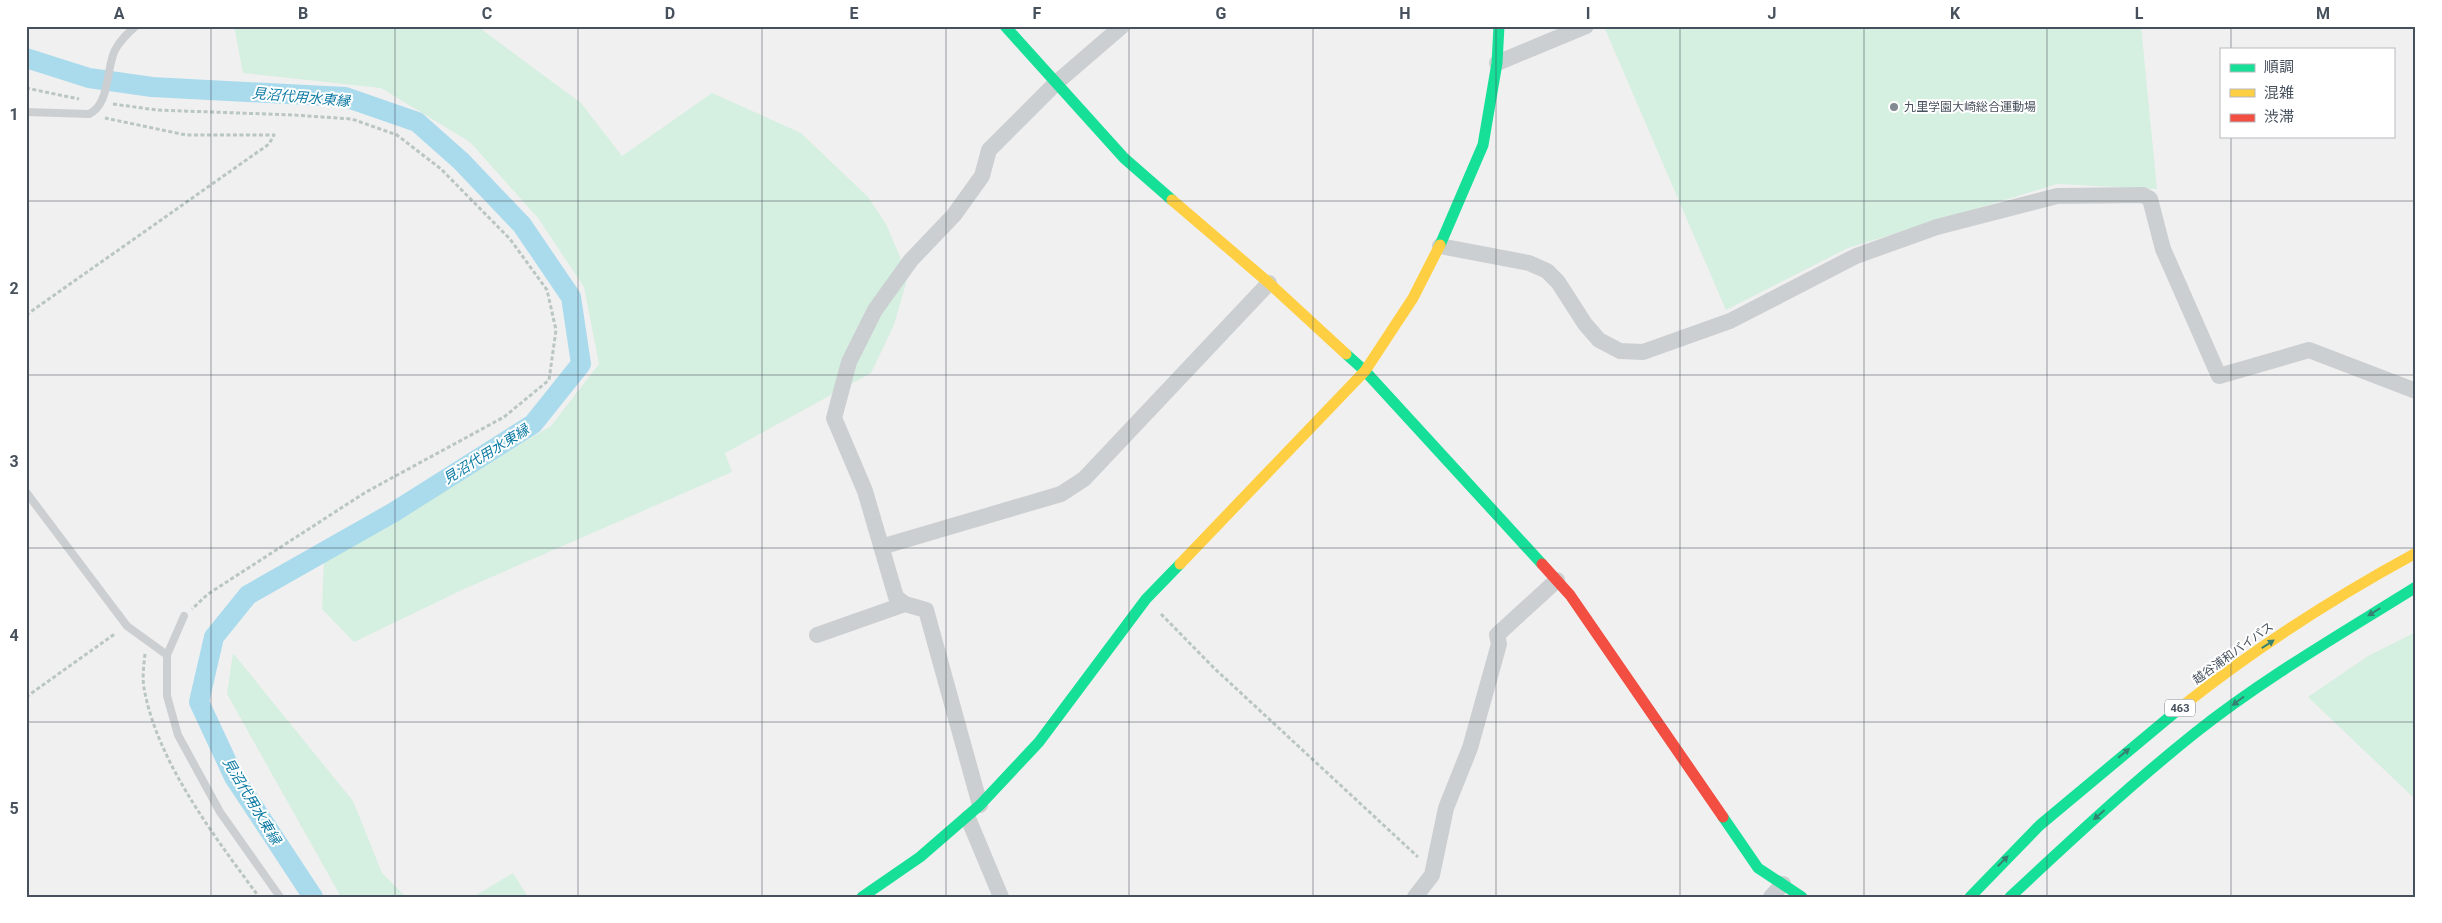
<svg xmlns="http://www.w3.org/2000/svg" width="2442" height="923" viewBox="0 0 2442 923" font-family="Roboto,'Noto Sans JP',sans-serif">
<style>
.green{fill:#d5efe1}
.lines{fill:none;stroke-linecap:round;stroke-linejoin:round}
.canal{stroke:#aadbed;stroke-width:20}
.path{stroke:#b9c6c2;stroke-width:3;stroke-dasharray:4 2.5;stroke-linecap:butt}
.lane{stroke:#cccfd1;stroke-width:8}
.street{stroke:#cccfd1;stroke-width:16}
.fast{stroke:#16e098;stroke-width:11}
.slow{stroke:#ffcf43;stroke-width:11}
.jam{stroke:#f24e42;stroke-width:11}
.oneway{fill:#368372}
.grid{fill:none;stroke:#47515d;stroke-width:1;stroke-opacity:0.55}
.poi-dot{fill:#828990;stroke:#fff;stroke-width:2}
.labels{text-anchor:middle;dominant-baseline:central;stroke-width:4;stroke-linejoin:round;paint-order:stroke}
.shield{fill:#fff;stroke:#7e858e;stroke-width:1}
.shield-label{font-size:11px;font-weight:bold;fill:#47515d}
.poi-label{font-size:12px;fill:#47515d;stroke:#fff;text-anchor:start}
.street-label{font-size:12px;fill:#47515d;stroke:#fff}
.water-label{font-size:14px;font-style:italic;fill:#0c7aa3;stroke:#fff}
.neatline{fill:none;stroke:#47515d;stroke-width:2}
.grid-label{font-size:16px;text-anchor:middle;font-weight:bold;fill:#47515d}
</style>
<rect width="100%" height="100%" fill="#f1f0f0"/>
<path class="green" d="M 234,26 L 477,26 L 581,103 L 622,156 L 712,93 L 801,133 L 868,197 L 886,224 L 908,276 L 894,325 L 871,373 L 725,453 L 732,472 L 464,589 L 354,642 L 322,609 L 324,558 L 551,426 L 599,364 L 584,287 L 538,218 L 470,142 L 381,88 L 243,73 Z
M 1613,26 L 2141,26 L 2157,189 L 2057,184 L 1848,248 L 1726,310 L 1605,29 Z
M 2416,632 L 2416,800 L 2308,697 L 2368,656 Z
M 233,653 L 353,801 L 382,873 L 406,897 L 341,897 L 227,694 Z
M 513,873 L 528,897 L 473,897 Z"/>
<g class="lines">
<path class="canal" d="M 26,58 L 89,78 L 152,87 L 345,97 L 417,122 L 461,161 L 522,225 L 571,297 L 581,364 L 533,424 L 394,512 L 248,595 L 214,637 L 199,702 L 234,777 L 313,897"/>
<path class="path" d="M 26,88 L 79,99
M 113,104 L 157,110 L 293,115 L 352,119 L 397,135 L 441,169 L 510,239 L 547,290 L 556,330 L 549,380 L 504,417 L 366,492 L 208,594 L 192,609
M 26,315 L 269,144 L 274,135 L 186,135 L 105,118
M 1161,614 L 1215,669 L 1418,857
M 145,654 C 144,664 142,677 144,688 C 157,762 215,837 259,897
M 26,697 L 116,633"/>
<path class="lane" d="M 26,112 L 89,114 C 110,105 106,68 115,50 C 120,40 128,33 136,26
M 26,492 L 127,626 L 167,655
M 184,616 L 167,655 L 167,696 L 178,735 L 220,812 L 280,897"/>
<path class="street" d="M 1497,63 L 1586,26
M 1440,246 L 1529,263 L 1547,271 L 1558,282 L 1585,324 L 1599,340 L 1620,351 L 1643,352 L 1730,321 L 1856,256 L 1937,227 L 2057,196 L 2143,195 L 2150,199 L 2163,249 L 2219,376 L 2309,350 L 2416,391
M 881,547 L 1061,494 L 1084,479 L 1269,283
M 905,604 L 896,597 L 865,491 L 834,418 L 849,362 L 875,310 L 911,260 L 954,215 L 982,176 L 989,150 L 1056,83 L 1121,27
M 817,635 L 905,604 L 926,610 L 980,805
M 968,818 L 1001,897
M 1415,897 L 1432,875 L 1446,808 L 1470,748 L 1499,644 L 1497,635 L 1557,580
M 1771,897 L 1783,884"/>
<path class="fast" d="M 1005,26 L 1124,158 L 1172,200
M 1440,245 L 1483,145 L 1497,63 L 1499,26
M 1346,354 L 1365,371 L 1542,564
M 1723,817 L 1758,868 L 1802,897
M 862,897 L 920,857 L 980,805 L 1039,742 L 1146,599 L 1180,564
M 1970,897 L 2040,825 L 2185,704
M 2010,897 C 2070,841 2130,785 2195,733 C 2264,678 2341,634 2416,587"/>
<path class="slow" d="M 1172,200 L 1269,283 L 1346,354
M 1180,564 L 1365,371 L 1413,298 L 1440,245
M 2185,704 C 2257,647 2335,597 2416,553"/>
<path class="jam" d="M 1542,564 L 1570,595 L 1723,817"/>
</g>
<defs><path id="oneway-solid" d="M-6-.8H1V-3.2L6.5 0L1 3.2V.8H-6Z" transform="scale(1.25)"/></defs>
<g class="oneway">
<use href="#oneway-solid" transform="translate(2374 612) rotate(148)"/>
<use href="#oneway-solid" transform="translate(2268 644) rotate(-33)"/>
<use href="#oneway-solid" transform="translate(2238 701) rotate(143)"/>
<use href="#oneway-solid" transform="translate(2124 753) rotate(-40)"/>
<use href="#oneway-solid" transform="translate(2099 815) rotate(139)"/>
<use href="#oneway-solid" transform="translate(2003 861) rotate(-45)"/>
</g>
<path class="grid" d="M 211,26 L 211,897M 395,26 L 395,897M 578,26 L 578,897M 762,26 L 762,897M 946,26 L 946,897M 1129,26 L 1129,897M 1313,26 L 1313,897M 1496,26 L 1496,897M 1680,26 L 1680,897M 1864,26 L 1864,897M 2047,26 L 2047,897M 2231,26 L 2231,49M 2231,136 L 2231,897M 26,201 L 2416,201M 26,375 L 2416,375M 26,548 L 2416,548M 26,722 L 2416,722"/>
<circle class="poi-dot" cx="1894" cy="107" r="5"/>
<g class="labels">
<rect class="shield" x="2165" y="699.5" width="30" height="17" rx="4"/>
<g class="shield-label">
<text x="2180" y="708">463</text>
</g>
<g class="poi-label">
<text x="1904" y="107">九里学園大崎総合運動場</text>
</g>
<g class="street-label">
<text transform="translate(2233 653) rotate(-36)">越谷浦和バイパス</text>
</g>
<g class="water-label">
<text transform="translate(301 97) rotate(5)">見沼代用水東縁</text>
<text transform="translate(486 454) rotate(-32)">見沼代用水東縁</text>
<text transform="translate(252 801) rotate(59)">見沼代用水東縁</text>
</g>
</g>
<rect width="2442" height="923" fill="none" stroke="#ffffff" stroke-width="55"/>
<rect x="2220" y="48" width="175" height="90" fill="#ffffff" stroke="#b5b9be"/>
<rect x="2230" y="64" width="25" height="8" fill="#16e098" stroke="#b5b9be"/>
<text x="2264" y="72" font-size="15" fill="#47515d">順調</text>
<rect x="2230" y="89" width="25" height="8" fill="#ffcf43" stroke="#b5b9be"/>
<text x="2264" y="98" font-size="15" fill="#47515d">混雑</text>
<rect x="2230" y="114" width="25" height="8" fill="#f24e42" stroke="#b5b9be"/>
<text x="2264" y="122" font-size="15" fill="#47515d">渋滞</text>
<rect x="28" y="28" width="2386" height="868" class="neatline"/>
<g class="grid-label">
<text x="119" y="19">A</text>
<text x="303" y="19">B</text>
<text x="487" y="19">C</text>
<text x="670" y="19">D</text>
<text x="854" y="19">E</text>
<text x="1037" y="19">F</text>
<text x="1221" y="19">G</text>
<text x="1405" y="19">H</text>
<text x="1588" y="19">I</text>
<text x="1772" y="19">J</text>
<text x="1955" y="19">K</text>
<text x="2139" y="19">L</text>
<text x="2323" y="19">M</text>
<text x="14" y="120">1</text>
<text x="14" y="294">2</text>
<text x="14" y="467">3</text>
<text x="14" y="641">4</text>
<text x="14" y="814">5</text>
</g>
</svg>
